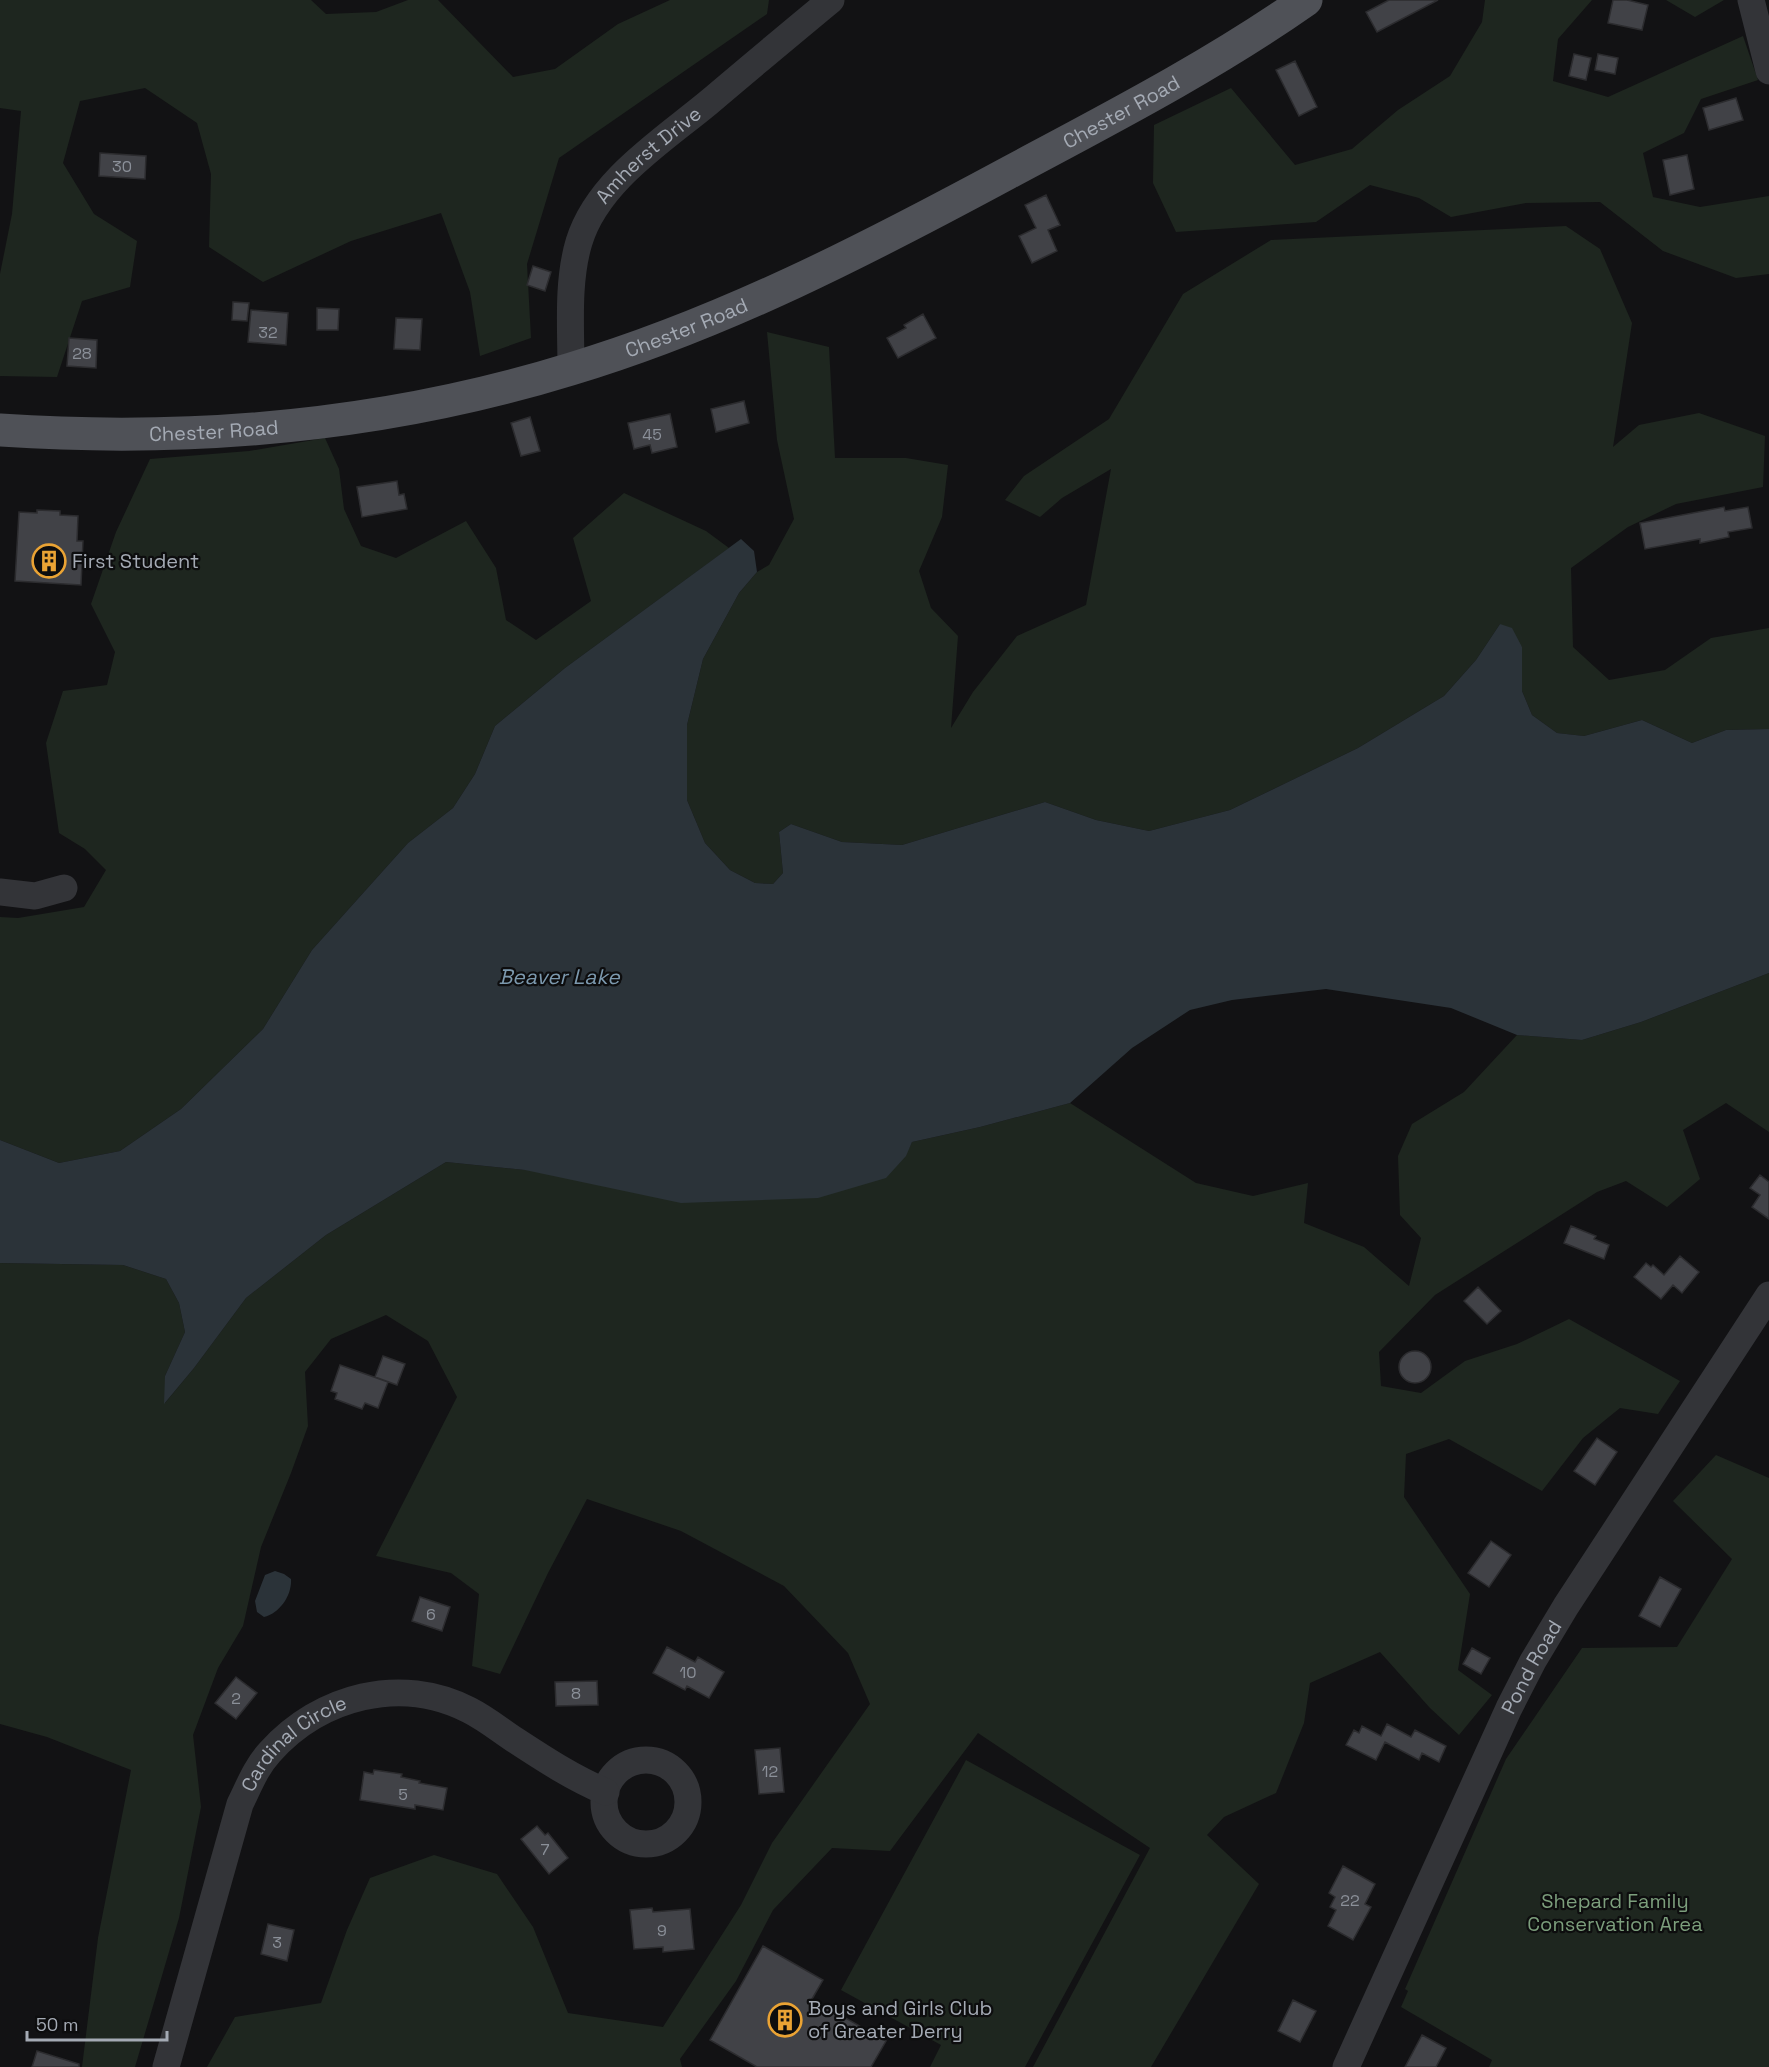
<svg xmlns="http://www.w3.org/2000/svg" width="1769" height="2067" viewBox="0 0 1769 2067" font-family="'Space Grotesk',sans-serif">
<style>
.green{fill:#1e261f}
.water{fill:#2b3339}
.building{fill:#414247;stroke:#2c2c2f;stroke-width:1.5}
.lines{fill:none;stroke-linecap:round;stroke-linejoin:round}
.minor{stroke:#333438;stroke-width:27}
.major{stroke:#4f5157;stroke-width:33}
.labels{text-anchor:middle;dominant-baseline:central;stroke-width:4.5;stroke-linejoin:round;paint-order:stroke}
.number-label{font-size:16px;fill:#8b9099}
.street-label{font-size:20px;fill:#a4aab4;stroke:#0d0d0e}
.poi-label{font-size:20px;fill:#a4aab4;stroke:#0d0d0e;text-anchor:start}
.park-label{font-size:20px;fill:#7c9e7c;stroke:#0d0d0e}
.water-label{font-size:21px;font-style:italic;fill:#7c99ae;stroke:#0d0d0e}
</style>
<rect width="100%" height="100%" fill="#121214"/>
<path class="green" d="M 0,0 L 311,0 L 326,14 L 376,12 L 408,0 L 438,0 L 513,77 L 555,69 L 618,24 L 670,0 L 769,0 L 767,14 L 559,158 L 527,264 L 531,338 L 480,356 L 470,292 L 441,213 L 351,241 L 263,282 L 209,247 L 211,174 L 197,123 L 145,88 L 80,101 L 63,163 L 94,214 L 137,241 L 130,287 L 82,301 L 57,377 L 0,376 L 0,274 L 12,214 L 21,111 L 0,108 Z
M 1485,0 L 1592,0 L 1558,39 L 1553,81 L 1608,97 L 1743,36 L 1758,80 L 1701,99 L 1684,133 L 1643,153 L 1653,197 L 1700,207 L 1769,196 L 1769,274 L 1736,278 L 1663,251 L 1600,202 L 1526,203 L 1451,217 L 1419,198 L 1370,185 L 1316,222 L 1176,232 L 1153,183 L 1154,125 L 1231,88 L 1295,165 L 1352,149 L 1398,110 L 1450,76 L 1482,22 Z
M 1666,0 L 1724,0 L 1695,17 Z
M 1566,226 L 1600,249 L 1632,323 L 1613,447 L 1639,425 L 1699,413 L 1765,436 L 1763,487 L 1676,504 L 1628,527 L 1571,568 L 1573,647 L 1609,680 L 1665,670 L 1711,638 L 1769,628 L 1769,729 L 1726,730 L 1692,743 L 1642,720 L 1584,736 L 1557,733 L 1532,715 L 1522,691 L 1522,647 L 1500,624 L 1476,660 L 1444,696 L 1358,748 L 1230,810 L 1149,831 L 1096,820 L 1045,802 L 902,845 L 842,842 L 791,824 L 779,832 L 783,873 L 773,884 L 755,883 L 730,870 L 705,843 L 687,800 L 687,725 L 703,659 L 739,593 L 757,572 L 769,565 L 794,519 L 777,440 L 767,332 L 829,347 L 835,458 L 906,458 L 948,465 L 942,517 L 919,571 L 931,608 L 958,636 L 951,728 L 973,692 L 1017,636 L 1086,605 L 1111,469 L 1062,498 L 1040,517 L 1005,500 L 1024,476 L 1109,419 L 1183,294 L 1271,240 Z
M 325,438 L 339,469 L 344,509 L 361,546 L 396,558 L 466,521 L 496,568 L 506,620 L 536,640 L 591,601 L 573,538 L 624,493 L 706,531 L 729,548 L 565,668 L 495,726 L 475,774 L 453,808 L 408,843 L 312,950 L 263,1029 L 181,1109 L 120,1151 L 59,1163 L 0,1140 L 0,917 L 18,918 L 84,907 L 106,870 L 85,849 L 59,833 L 46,743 L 63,691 L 107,685 L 115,652 L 91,604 L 116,532 L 150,459 L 249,451 Z
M 1769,973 L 1769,1132 L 1726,1103 L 1683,1130 L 1700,1179 L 1667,1207 L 1626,1181 L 1597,1192 L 1435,1295 L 1379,1352 L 1381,1386 L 1421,1393 L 1465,1361 L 1517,1344 L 1569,1319 L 1680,1381 L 1658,1414 L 1620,1408 L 1583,1438 L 1542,1491 L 1449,1439 L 1406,1454 L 1404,1497 L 1470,1594 L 1458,1670 L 1492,1695 L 1459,1735 L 1430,1708 L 1380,1652 L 1310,1683 L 1304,1723 L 1276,1793 L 1224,1817 L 1207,1835 L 1259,1884 L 1151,2067 L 1033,2067 L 1150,1848 L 978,1733 L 890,1851 L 832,1848 L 773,1910 L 736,1981 L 680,2059 L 682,2067 L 207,2067 L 235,2017 L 321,2003 L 347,1930 L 370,1878 L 434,1855 L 497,1874 L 533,1927 L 568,2013 L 663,2027 L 741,1905 L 772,1843 L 870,1704 L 848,1653 L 784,1586 L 681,1531 L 587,1499 L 548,1573 L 500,1674 L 472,1666 L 479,1594 L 451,1573 L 376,1556 L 457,1397 L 428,1341 L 386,1315 L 331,1339 L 305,1372 L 308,1426 L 291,1473 L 261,1547 L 243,1626 L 218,1668 L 193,1735 L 201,1807 L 179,1918 L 135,2067 L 82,2067 L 98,1938 L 131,1770 L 47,1737 L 0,1724 L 0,1263 L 123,1265 L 166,1279 L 179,1303 L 185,1332 L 165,1376 L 165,1403 L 194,1368 L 246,1298 L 326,1235 L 446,1162 L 525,1170 L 905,1156 L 912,1142 L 980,1127 L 1070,1103 L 1196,1183 L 1253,1196 L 1308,1183 L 1304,1223 L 1364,1247 L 1409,1286 L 1421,1238 L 1400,1215 L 1398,1156 L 1412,1124 L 1464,1092 L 1517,1035 L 1582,1040 L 1641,1022 Z
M 1716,1455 L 1769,1478 L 1769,2067 L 1489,2067 L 1492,2060 L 1401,2007 L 1408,1991 L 1405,1989 L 1506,1759 L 1582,1648 L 1677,1647 L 1732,1559 L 1673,1501 Z
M 966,1760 L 1140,1855 L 1025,2067 L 930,2067 L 941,2045 L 841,1990 Z"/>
<path class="water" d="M 741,539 L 754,551 L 757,572 L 739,593 L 703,659 L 687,725 L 687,800 L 705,843 L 730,870 L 755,883 L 773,884 L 783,873 L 779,832 L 791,824 L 842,842 L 902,845 L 1045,802 L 1096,820 L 1149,831 L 1230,810 L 1358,748 L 1444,696 L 1476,660 L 1500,624 L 1512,628 L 1522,647 L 1522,691 L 1532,715 L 1557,733 L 1584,736 L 1642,720 L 1692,743 L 1726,730 L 1769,729 L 1769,973 L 1641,1022 L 1582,1040 L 1517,1035 L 1451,1008 L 1326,989 L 1232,1000 L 1190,1010 L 1132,1048 L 1070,1103 L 980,1127 L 912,1142 L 906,1156 L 886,1178 L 818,1198 L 681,1203 L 525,1170 L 446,1162 L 326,1235 L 246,1298 L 194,1368 L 164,1404 L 165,1376 L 185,1332 L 179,1303 L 166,1279 L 123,1265 L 0,1263 L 0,1140 L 59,1163 L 120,1151 L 181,1109 L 263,1029 L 312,950 L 408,843 L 453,808 L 475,774 L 495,726 L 565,668 Z
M 275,1571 L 284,1574 L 291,1579 C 292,1595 280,1613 264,1617 L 257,1612 L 255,1601 L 265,1575 Z"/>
<path class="building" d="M 1389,0 L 1438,0 L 1377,32 L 1366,12 Z
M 1613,0 L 1627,0 L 1648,5 L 1642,30 L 1608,23 Z
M 1574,54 L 1591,58 L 1586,80 L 1569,76 Z
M 1598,54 L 1618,58 L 1615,74 L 1595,70 Z
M 1295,61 L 1317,107 L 1299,116 L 1276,70 Z
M 1736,98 L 1743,120 L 1709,130 L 1703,108 Z
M 100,153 L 146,156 L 145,179 L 99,176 Z
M 1687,155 L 1694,189 L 1670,195 L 1663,160 Z
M 1046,195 L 1060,225 L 1048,230 L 1057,251 L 1032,263 L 1019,236 L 1036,228 L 1025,205 Z
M 533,266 L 551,272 L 545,291 L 527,285 Z
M 233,302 L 249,303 L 247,321 L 232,320 Z
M 317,308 L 339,309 L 338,330 L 317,330 Z
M 251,310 L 288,313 L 286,345 L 248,342 Z
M 923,314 L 936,338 L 898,358 L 887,338 L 906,328 L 904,325 Z
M 396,318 L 422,319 L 420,350 L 394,349 Z
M 69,338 L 97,340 L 96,368 L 67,366 Z
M 744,401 L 749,423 L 716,432 L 711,409 Z
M 670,414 L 677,447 L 652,453 L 650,445 L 634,449 L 628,423 Z
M 530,417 L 540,451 L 521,456 L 511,423 Z
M 397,481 L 399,495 L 404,494 L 407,509 L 362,517 L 357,487 Z
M 1724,507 L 1725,511 L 1748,507 L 1752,528 L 1728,532 L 1729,537 L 1700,543 L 1700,539 L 1645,549 L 1640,523 Z
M 37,510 L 60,511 L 60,515 L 78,516 L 77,541 L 83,541 L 81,585 L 15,581 L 19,512 L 37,513 Z
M 1760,1175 L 1769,1182 L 1769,1219 L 1752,1207 L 1760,1195 L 1750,1188 Z
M 1571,1226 L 1596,1236 L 1594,1239 L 1609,1245 L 1604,1259 L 1564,1243 Z
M 1680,1256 L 1699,1272 L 1682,1293 L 1673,1285 L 1661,1299 L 1634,1277 L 1646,1263 L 1651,1267 L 1653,1265 L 1664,1275 Z
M 1478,1287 L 1501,1311 L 1487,1324 L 1464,1301 Z
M1399 1367a16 16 0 1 1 32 0a16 16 0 1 1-32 0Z
M 383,1356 L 405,1364 L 397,1385 L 375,1377 Z
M 340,1365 L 388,1382 L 378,1408 L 365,1403 L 362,1409 L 335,1399 L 337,1393 L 331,1391 Z
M 1597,1438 L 1617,1452 L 1595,1485 L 1574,1471 Z
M 1491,1541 L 1511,1555 L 1489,1587 L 1468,1573 Z
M 1660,1577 L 1681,1589 L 1660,1627 L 1639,1616 Z
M 420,1597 L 450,1607 L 442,1631 L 412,1621 Z
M 667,1647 L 695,1662 L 698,1657 L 724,1672 L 709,1698 L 687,1686 L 685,1690 L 653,1673 Z
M 1472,1648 L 1490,1658 L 1481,1674 L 1463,1664 Z
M 236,1677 L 257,1693 L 236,1719 L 215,1703 Z
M 597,1681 L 598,1705 L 556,1706 L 555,1682 Z
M 1387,1724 L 1411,1737 L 1415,1730 L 1446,1746 L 1439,1762 L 1422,1753 L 1419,1760 L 1385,1742 L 1376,1760 L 1346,1745 L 1354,1730 L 1359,1733 L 1362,1726 L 1381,1736 Z
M 780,1748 L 784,1792 L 759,1794 L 755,1750 Z
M 374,1770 L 402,1774 L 401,1777 L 420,1781 L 419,1783 L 447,1788 L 443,1810 L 415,1805 L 415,1809 L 360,1800 L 364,1772 L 373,1774 Z
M 537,1826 L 545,1835 L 548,1833 L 568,1858 L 549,1874 L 521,1839 Z
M 1343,1866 L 1375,1884 L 1365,1904 L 1371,1907 L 1353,1940 L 1328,1926 L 1336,1910 L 1330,1907 L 1335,1897 L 1329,1893 Z
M 652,1908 L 653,1912 L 690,1909 L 694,1949 L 663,1952 L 663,1947 L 634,1949 L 630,1910 Z
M 268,1924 L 294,1930 L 287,1961 L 261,1954 Z
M 763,1946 L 823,1980 L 812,1999 L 886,2041 L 871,2067 L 757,2067 L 710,2040 Z
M 1293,2000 L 1316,2011 L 1300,2042 L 1278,2031 Z
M 1422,2035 L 1446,2048 L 1436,2067 L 1405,2067 Z
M 37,2051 L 79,2064 L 79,2067 L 32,2067 Z"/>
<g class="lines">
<g class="minor">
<path d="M 1751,0 L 1769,71"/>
<path id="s1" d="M 571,370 C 571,328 567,282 579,242 C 597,182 662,141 708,103 C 749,68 790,34 831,0"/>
<path d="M 0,892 L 35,896 L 64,888"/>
<circle cx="646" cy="1802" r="42"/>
<path id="s2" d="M 166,2067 L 240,1804 C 249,1786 256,1767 270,1752 C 320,1696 401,1675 469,1710 C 485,1718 500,1730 515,1740 C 544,1759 573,1778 606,1792"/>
<path id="s3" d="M 1346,2067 L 1509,1708 L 1533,1661 L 1566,1606 L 1769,1295"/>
</g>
<path class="major" id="s4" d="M 0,430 C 193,443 386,426 571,369 C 724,323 867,249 1008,173 C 1109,119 1212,66 1306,0"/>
</g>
<defs>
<g id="building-ring" transform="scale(1.725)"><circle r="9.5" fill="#0d0d0e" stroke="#eaa334" stroke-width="1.5"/><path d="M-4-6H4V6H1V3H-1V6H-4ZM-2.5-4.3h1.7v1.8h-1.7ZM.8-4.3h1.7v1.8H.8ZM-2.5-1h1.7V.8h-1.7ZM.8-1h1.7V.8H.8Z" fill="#eaa334"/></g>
</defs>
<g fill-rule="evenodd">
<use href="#building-ring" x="49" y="561"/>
<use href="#building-ring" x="785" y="2020"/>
</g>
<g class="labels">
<g class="number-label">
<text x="122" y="166">30</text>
<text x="268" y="332">32</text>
<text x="82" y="353">28</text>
<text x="652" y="434">45</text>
<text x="431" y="1614">6</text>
<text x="688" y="1672">10</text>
<text x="576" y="1693">8</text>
<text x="236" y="1698">2</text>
<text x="770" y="1771">12</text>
<text x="403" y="1794">5</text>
<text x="545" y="1849">7</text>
<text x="1350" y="1900">22</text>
<text x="662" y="1930">9</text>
<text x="277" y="1942">3</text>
</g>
<g class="street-label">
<text stroke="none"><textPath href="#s4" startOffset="1186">Chester Road</textPath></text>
<text stroke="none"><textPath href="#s1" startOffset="242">Amherst Drive</textPath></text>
<text stroke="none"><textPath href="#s4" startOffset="700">Chester Road</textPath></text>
<text stroke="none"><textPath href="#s4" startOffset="214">Chester Road</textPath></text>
<text stroke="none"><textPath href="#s3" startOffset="441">Pond Road</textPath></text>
<text stroke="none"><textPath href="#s2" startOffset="357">Cardinal Circle</textPath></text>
</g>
<g class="poi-label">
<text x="72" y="561">First Student</text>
<text x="808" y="2008">Boys and Girls Club<tspan x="808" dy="23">of Greater Derry</tspan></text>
</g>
<g class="park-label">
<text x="1615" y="1901">Shepard Family<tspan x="1615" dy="23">Conservation Area</tspan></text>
</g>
<g class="water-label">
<text x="559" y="976">Beaver Lake</text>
</g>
</g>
<path d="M27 2031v9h140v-9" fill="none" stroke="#a4aab4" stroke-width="3"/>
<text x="36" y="2031" font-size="18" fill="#a4aab4" stroke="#0d0d0e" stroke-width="4.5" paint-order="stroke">50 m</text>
</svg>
